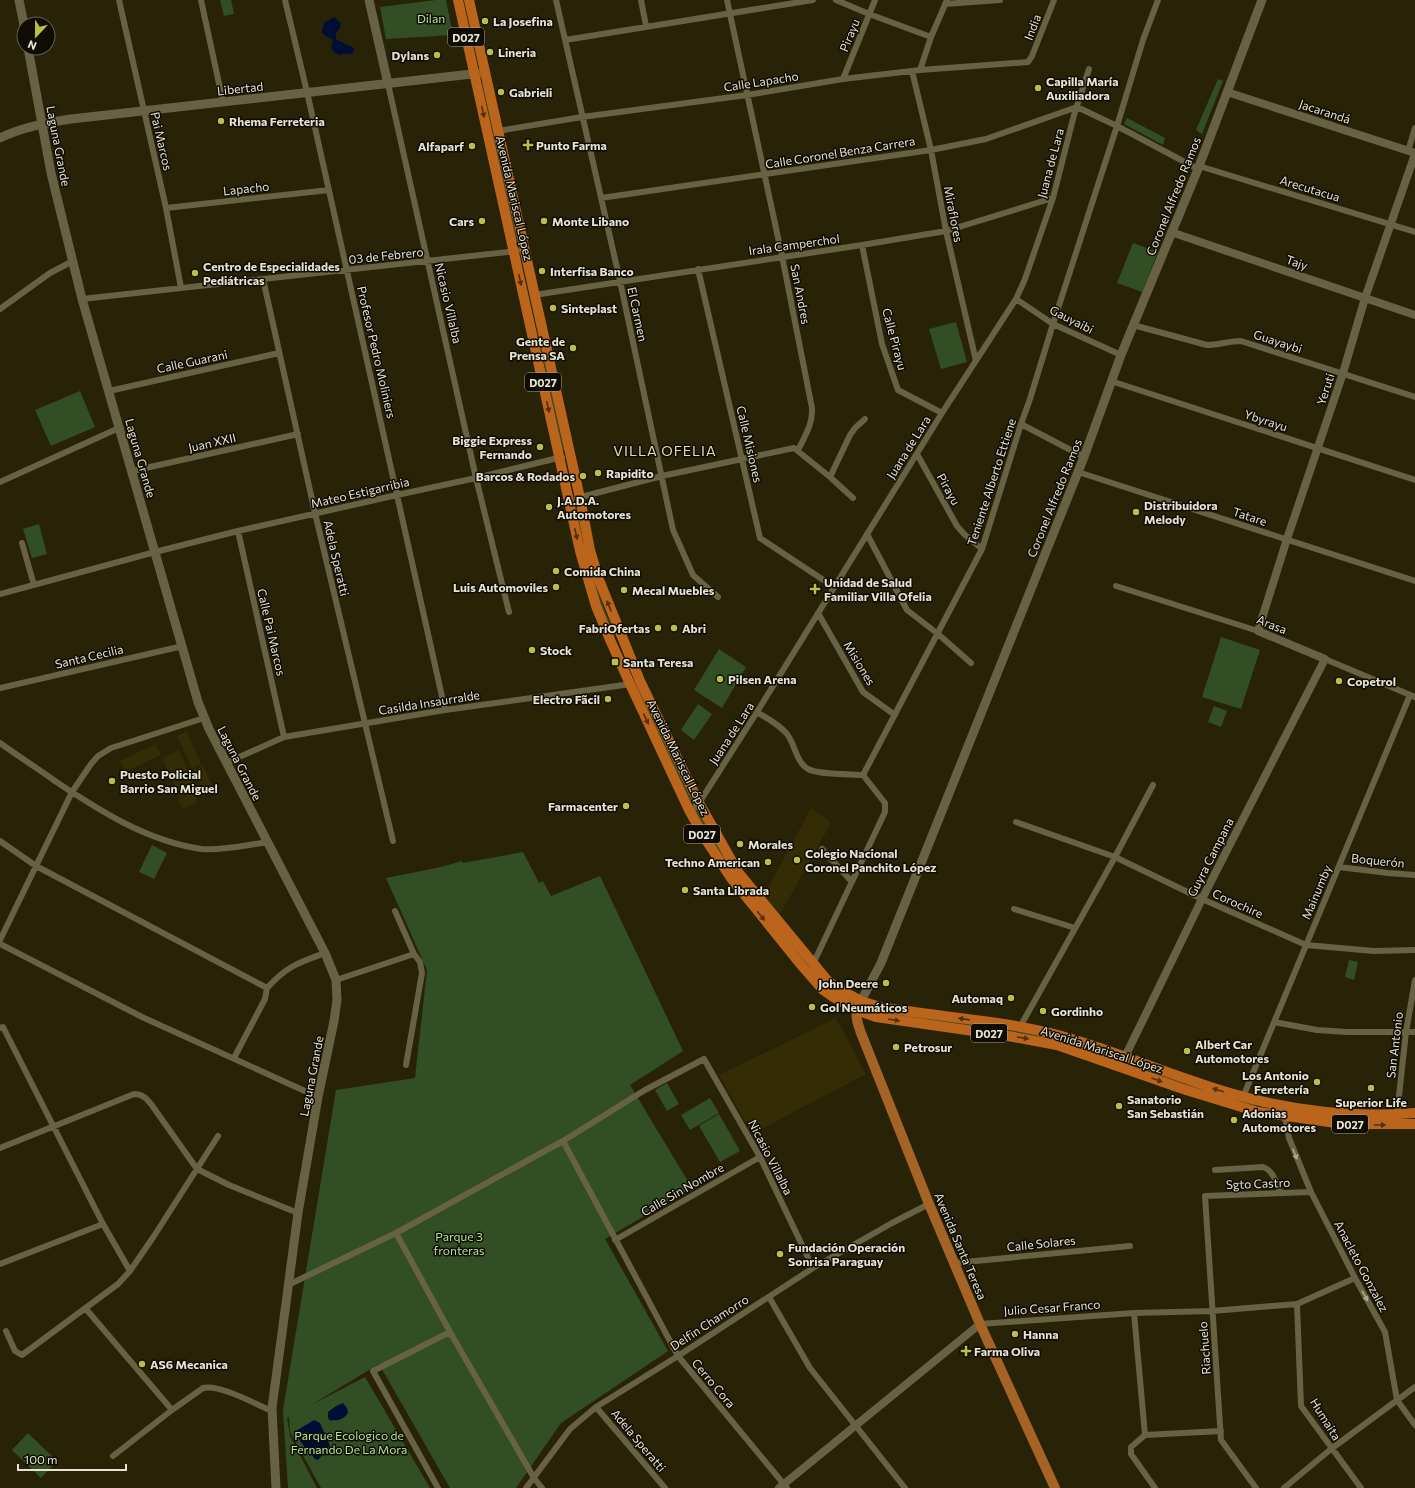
<svg xmlns="http://www.w3.org/2000/svg" width="1415" height="1488" viewBox="0 0 1415 1488" font-family="Commissioner,sans-serif">
<style>
.built{fill:#332c05}
.green{fill:#324e25}
.water{fill:#000d34}
.lines{fill:none;stroke-linecap:round;stroke-linejoin:round}
.minor{stroke:#676244;stroke-width:6}
.tertiary{stroke:#676244;stroke-width:8}
.secondary{stroke:#676244;stroke-width:9}
.primary{stroke:#a66326;stroke-width:10}
.trunk{stroke:#bb641c;stroke-width:10}
.oneway{fill:#542f0d}
.oneway2{fill:#ada993}
.poi-dot{fill:#bbc044;stroke:#0f0c03;stroke-width:1.5}
.labels{text-anchor:middle;dominant-baseline:central;stroke-width:3;stroke-linejoin:round;paint-order:stroke}
.shield{fill:#0f0c03;stroke:#a6a295;stroke-width:1}
.shield-label{font-size:11px;font-weight:bold;fill:#e6e3d3}
.park-label{font-size:12px;fill:#b1e49b;stroke:#0f0c03}
.poi-label{font-size:12px;font-weight:bold;fill:#e6e3d3;stroke:#0f0c03;text-anchor:start}
.street-label{font-size:12px;fill:#e6e3d3;stroke:#0f0c03}
.quarter-label{font-size:14px;letter-spacing:1px;fill:#e2dcba;stroke:#0f0c03}
</style>
<rect width="100%" height="100%" fill="#282306"/>
<path class="built" d="M 187,731 L 201,764 L 192,768 L 177,736 Z
M 156,744 L 161,755 L 125,772 L 120,761 Z
M 179,750 L 197,790 L 180,798 L 162,758 Z
M 203,766 L 213,787 L 202,791 L 193,770 Z
M 194,792 L 198,802 L 183,809 L 178,799 Z
M 811,808 L 831,823 L 779,916 L 764,896 Z
M 836,1018 L 866,1074 L 752,1134 L 719,1075 Z"/>
<path class="green" d="M 220,0 L 231,0 L 234,14 L 224,16 Z
M 436,0 L 446,0 L 453,35 L 386,39 L 380,7 Z
M 1218,79 L 1223,81 L 1202,134 L 1196,130 Z
M 482,84 L 484,84 L 517,240 L 516,240 Z
M 1127,118 L 1165,138 L 1163,145 L 1124,124 Z
M 1133,243 L 1158,252 L 1142,292 L 1117,283 Z
M 521,255 L 522,256 L 564,450 L 562,450 Z
M 956,322 L 967,362 L 941,369 L 929,329 Z
M 80,391 L 95,427 L 51,446 L 35,410 Z
M 577,509 L 594,579 L 603,606 L 615,635 L 614,637 L 600,607 L 592,580 L 575,510 Z
M 39,524 L 47,554 L 32,558 L 23,529 Z
M 1221,637 L 1260,650 L 1241,709 L 1202,697 Z
M 719,649 L 746,667 L 722,708 L 694,690 Z
M 638,687 L 699,813 L 735,873 L 825,983 L 824,986 L 732,875 L 697,815 L 636,688 Z
M 698,704 L 712,714 L 694,740 L 681,730 Z
M 1214,706 L 1227,711 L 1221,727 L 1208,722 Z
M 152,845 L 167,853 L 154,879 L 139,872 Z
M 523,852 L 539,883 L 543,881 L 551,896 L 600,876 L 683,1051 L 630,1085 L 692,1188 L 605,1239 L 668,1351 L 561,1423 L 516,1488 L 450,1488 L 379,1364 L 311,1405 L 365,1377 L 430,1488 L 321,1488 L 290,1432 L 289,1417 L 287,1418 L 290,1436 L 317,1488 L 288,1488 L 283,1410 L 336,1090 L 415,1078 L 427,970 L 386,878 L 441,867 L 462,861 L 463,863 Z
M 1349,960 L 1358,962 L 1354,980 L 1345,977 Z
M 884,1012 L 1012,1029 L 1059,1039 L 1117,1059 L 1116,1060 L 883,1013 Z
M 1134,1064 L 1277,1109 L 1277,1110 L 1227,1100 L 1132,1066 Z
M 667,1083 L 679,1104 L 667,1111 L 655,1090 Z
M 710,1098 L 719,1113 L 690,1130 L 681,1115 Z
M 719,1114 L 740,1151 L 720,1162 L 699,1126 Z
M 28,1433 L 57,1461 L 41,1478 L 12,1450 Z"/>
<path class="water" d="M 334,17 L 341,23 L 340,28 L 336,33 L 336,39 L 341,42 L 354,48 L 354,51 C 350,57 345,52 340,55 L 335,53 L 331,48 L 333,42 L 332,39 L 324,35 L 322,32 L 324,23 Z
M 343,1403 L 347,1408 L 348,1413 C 343,1420 337,1421 329,1420 L 328,1417 L 328,1412 L 336,1406 Z
M 314,1420 L 320,1423 L 330,1446 L 318,1460 L 315,1459 C 310,1451 296,1440 296,1431 Z"/>
<g class="lines">
<path class="minor" d="M 119,0 L 166,208 L 181,288
M 201,0 L 223,102
M 285,0 L 307,92 L 445,710
M 556,0 L 620,281 L 673,530 L 693,575 L 718,597
M 641,0 L 646,26
M 727,0 L 782,256 L 812,408 C 813,424 805,436 798,450
M 836,0 L 869,14 L 931,37
M 945,4 L 1000,0
M 565,40 L 813,0
M 920,70 L 931,37 L 947,0
M 912,71 L 931,150 L 946,231 L 976,361
M 843,79 L 875,0
M 388,84 L 476,478 L 509,612
M 498,131 L 582,117 L 747,95 L 843,79 L 920,70 L 1028,62 L 1032,56 L 1054,0
M 1408,151 L 1415,128
M 1199,166 L 1415,232
M 601,198 L 931,150 L 986,139 L 1077,107 L 1117,126 L 1198,169
M 166,208 L 329,190
M 862,245 L 882,344 L 898,390 L 942,413
M 698,269 L 760,538 L 834,587
M 263,279 L 315,513 L 393,841
M 534,295 L 862,245 L 946,231 L 1053,198
M 82,299 L 517,251
M 1016,299 L 1053,324 L 1121,355
M 0,309 L 50,273 L 73,261
M 1133,325 L 1207,345 C 1220,345 1228,341 1241,341 L 1415,397
M 1111,381 L 1415,480
M 109,391 L 279,353
M 1021,424 L 1084,457
M 917,454 L 957,526 L 965,535 L 982,549
M 132,471 L 298,434
M 1078,472 L 1415,581
M 830,477 L 850,435 L 855,428 L 865,419
M 0,482 L 119,428
M 577,498 L 662,476 L 794,448 L 830,477 L 853,498
M 238,531 L 284,737
M 867,534 L 907,610 L 938,634 L 971,663
M 22,543 L 34,585
M 1116,586 L 1258,631
M 0,594 L 155,552 L 238,531 L 397,495 L 476,478 L 562,457
M 818,613 L 863,692 L 895,715
M 1325,659 L 1415,697
M 0,688 L 183,646
M 757,712 C 768,719 779,724 787,734 C 795,744 796,762 808,769 C 819,775 850,774 863,775
M 0,743 C 18,756 37,768 55,781 C 100,811 147,841 201,849 C 222,851 247,845 268,842
M 226,763 L 284,737 L 445,710 L 631,684
M 863,775 L 982,549 L 1021,424 L 1030,399 L 1053,324 L 1117,126 L 1143,40 L 1158,0
M 691,812 L 699,803 L 757,712 L 942,413 L 1016,299 L 1025,279 L 1053,198 L 1074,115 L 1089,69
M 1016,822 L 1115,857 L 1202,899 L 1306,945 L 1374,951 L 1415,950
M 0,841 L 36,866 L 267,988 L 265,999 L 234,1058
M 822,849 L 852,882
M 1339,867 L 1388,873 L 1415,875
M 1014,909 L 1075,928
M 395,911 L 414,954 L 420,962 L 422,973 L 406,1065
M 0,940 L 72,792 L 91,764 L 98,756 L 111,748 L 204,718
M 0,944 L 142,1017 L 318,1097
M 813,964 L 885,812 L 885,803 L 863,775
M 336,980 L 414,954
M 267,988 C 287,966 298,963 325,953
M 1274,1022 L 1317,1030 L 1347,1032 L 1415,1032
M 1020,1027 L 1115,857 L 1153,785
M 0,1028 L 3,1027 L 103,1224 L 130,1271
M 1243,1097 L 1410,695
M 1284,1113 L 1289,1138 L 1311,1192 L 1355,1278 L 1385,1332 L 1397,1400 L 1415,1425
M 1397,1114 L 1406,1032 L 1415,980
M 563,1141 L 678,1356 L 787,1488
M 0,1148 L 134,1094 C 142,1094 146,1098 151,1104 L 197,1169 L 229,1185 L 298,1213
M 1215,1170 L 1263,1167 C 1273,1170 1277,1184 1281,1193
M 396,1233 L 450,1332 L 534,1478 L 542,1488
M 615,1240 L 760,1157
M 955,1263 L 1130,1246
M 0,1264 L 103,1224
M 288,1285 L 396,1233 L 563,1141 L 645,1090 L 704,1059 L 760,1157 L 813,1268
M 769,1297 L 810,1368 L 905,1488
M 1297,1304 L 1301,1406 L 1361,1488
M 86,1309 L 172,1410
M 1134,1313 L 1145,1435
M 980,1324 L 1134,1313 L 1212,1311 L 1297,1304 L 1355,1278
M 6,1331 L 15,1351 L 22,1355 L 118,1284 L 130,1271 L 154,1236 L 218,1136
M 596,1407 L 665,1488
M 1145,1435 L 1221,1431
M 1145,1435 L 1131,1447 L 1131,1454 L 1155,1488
M 113,1456 L 172,1410 L 203,1388 C 220,1384 255,1404 272,1411
M 438,1488 L 373,1371 L 450,1332
M 526,1488 L 570,1429 L 596,1407 L 678,1356 L 813,1268 L 892,1223 L 929,1204
M 1256,1488 L 1221,1440 L 1205,1196 L 1311,1192
M 1284,1488 L 1331,1449 L 1415,1387"/>
<path class="tertiary" d="M 1227,92 L 1415,153
M 1171,232 L 1415,315
M 1120,1067 L 1202,899 L 1325,659 L 1258,631 L 1287,539 L 1343,373 L 1365,298 L 1415,154
M 779,1488 L 980,1324"/>
<path class="secondary" d="M 19,0 L 24,25
M 369,0 L 388,84
M 28,48 L 51,173 L 82,299 L 198,702 L 209,729 L 325,953 L 336,980 L 337,1000 L 334,1021 L 318,1097 L 298,1213 L 272,1408 L 276,1488
M 0,138 C 23,127 46,123 71,119 L 481,73
M 861,1001 L 881,963 L 1084,457 L 1121,355 L 1198,169 L 1262,0"/>
<path class="primary" d="M 860,1003 C 854,1014 857,1022 861,1033 L 929,1204 L 980,1324 L 1055,1488"/>
<path class="trunk" d="M 458,0 L 580,551 L 596,606 L 611,642 L 630,684 L 689,810 L 706,840 L 731,878 L 802,966 L 823,990 L 833,997 L 856,1010 L 876,1017 L 1008,1036 L 1057,1045 L 1186,1090 L 1258,1112 L 1343,1124 L 1415,1124
M 469,0 L 580,498 L 590,550 L 599,580 L 640,681 L 699,803 L 738,872 L 827,980 L 837,988 L 861,1001 L 880,1007 C 939,1017 1000,1020 1058,1035 C 1103,1047 1146,1065 1190,1080 C 1261,1106 1339,1119 1415,1113"/>
</g>
<defs><path id="oneway-solid" d="M-6-.8H1V-3.2L6.5 0L1 3.2V.8H-6Z"/></defs>
<g class="oneway">
<use href="#oneway-solid" transform="translate(483 112) rotate(78)"/>
<use href="#oneway-solid" transform="translate(520 280) rotate(78)"/>
<use href="#oneway-solid" transform="translate(548 407) rotate(78)"/>
<use href="#oneway-solid" transform="translate(576 534) rotate(77)"/>
<use href="#oneway-solid" transform="translate(609 606) rotate(-112)"/>
<use href="#oneway-solid" transform="translate(646 719) rotate(65)"/>
<use href="#oneway-solid" transform="translate(761 916) rotate(51)"/>
<use href="#oneway-solid" transform="translate(964 1019) rotate(-172)"/>
<use href="#oneway-solid" transform="translate(894 1020) rotate(8)"/>
<use href="#oneway-solid" transform="translate(1023 1038) rotate(9)"/>
<use href="#oneway-solid" transform="translate(1157 1080) rotate(20)"/>
<use href="#oneway-solid" transform="translate(1218 1090) rotate(-162)"/>
<use href="#oneway-solid" transform="translate(1380 1125)"/>
</g>
<g class="oneway2">
<use href="#oneway-solid" transform="translate(1295 1154) rotate(68)"/>
<use href="#oneway-solid" transform="translate(1365 1296) rotate(61)"/>
</g>
<g class="poi-dot">
<circle cx="485" cy="21" r="4"/>
<circle cx="490" cy="52" r="4"/>
<circle cx="437" cy="55" r="4"/>
<circle cx="1038" cy="88" r="4"/>
<circle cx="501" cy="92" r="4"/>
<circle cx="221" cy="121" r="4"/>
<path d="M526 139h4v4h4v4h-4v4h-4v-4h-4v-4h4z"/>
<circle cx="472" cy="146" r="4"/>
<circle cx="482" cy="221" r="4"/>
<circle cx="544" cy="221" r="4"/>
<circle cx="542" cy="271" r="4"/>
<circle cx="195" cy="273" r="4"/>
<circle cx="553" cy="308" r="4"/>
<circle cx="573" cy="348" r="4"/>
<circle cx="540" cy="447" r="4"/>
<circle cx="598" cy="473" r="4"/>
<circle cx="583" cy="476" r="4"/>
<circle cx="549" cy="507" r="4"/>
<circle cx="1136" cy="512" r="4"/>
<circle cx="556" cy="571" r="4"/>
<circle cx="556" cy="587" r="4"/>
<path d="M813 583h4v4h4v4h-4v4h-4v-4h-4v-4h4z"/>
<circle cx="624" cy="590" r="4"/>
<circle cx="658" cy="628" r="4"/>
<circle cx="674" cy="628" r="4"/>
<circle cx="532" cy="650" r="4"/>
<rect x="611" y="658" width="8" height="8" rx="2"/>
<circle cx="720" cy="679" r="4"/>
<circle cx="1339" cy="681" r="4"/>
<circle cx="608" cy="699" r="4"/>
<circle cx="112" cy="781" r="4"/>
<circle cx="626" cy="806" r="4"/>
<circle cx="740" cy="844" r="4"/>
<circle cx="797" cy="860" r="4"/>
<circle cx="768" cy="862" r="4"/>
<circle cx="685" cy="890" r="4"/>
<circle cx="886" cy="983" r="4"/>
<circle cx="1011" cy="998" r="4"/>
<circle cx="812" cy="1007" r="4"/>
<circle cx="1043" cy="1011" r="4"/>
<circle cx="896" cy="1047" r="4"/>
<circle cx="1187" cy="1051" r="4"/>
<circle cx="1317" cy="1082" r="4"/>
<circle cx="1371" cy="1088" r="4"/>
<circle cx="1119" cy="1106" r="4"/>
<circle cx="1234" cy="1120" r="4"/>
<circle cx="780" cy="1254" r="4"/>
<circle cx="1015" cy="1334" r="4"/>
<path d="M964 1345h4v4h4v4h-4v4h-4v-4h-4v-4h4z"/>
<circle cx="142" cy="1364" r="4"/>
</g>
<g class="labels">
<g class="shield">
<rect x="448" y="28" width="36" height="18" rx="3"/>
<rect x="525" y="373" width="36" height="18" rx="3"/>
<rect x="684" y="825" width="36" height="18" rx="3"/>
<rect x="971" y="1024" width="36" height="18" rx="3"/>
<rect x="1332" y="1115" width="36" height="18" rx="3"/>
</g>
<g class="shield-label">
<text x="466" y="37">D027</text>
<text x="543" y="382">D027</text>
<text x="702" y="834">D027</text>
<text x="989" y="1033">D027</text>
<text x="1350" y="1124">D027</text>
</g>
<g class="park-label">
<text x="431" y="18">Dilan</text>
<text x="459" y="1236">Parque 3<tspan x="459" dy="14">fronteras</tspan></text>
<text x="349" y="1435">Parque Ecologico de<tspan x="349" dy="14">Fernando De La Mora</tspan></text>
</g>
<g class="poi-label">
<text x="493" y="21">La Josefina</text>
<text x="498" y="52">Lineria</text>
<text x="429" y="55" text-anchor="end">Dylans</text>
<text x="1046" y="81">Capilla María<tspan x="1046" dy="14">Auxiliadora</tspan></text>
<text x="509" y="92">Gabrieli</text>
<text x="229" y="121">Rhema Ferreteria</text>
<text x="536" y="145">Punto Farma</text>
<text x="464" y="146" text-anchor="end">Alfaparf</text>
<text x="474" y="221" text-anchor="end">Cars</text>
<text x="552" y="221">Monte Libano</text>
<text x="203" y="266">Centro de Especialidades<tspan x="203" dy="14">Pediátricas</tspan></text>
<text x="550" y="271">Interfisa Banco</text>
<text x="561" y="308">Sinteplast</text>
<text x="565" y="341" text-anchor="end">Gente de<tspan x="565" dy="14">Prensa SA</tspan></text>
<text x="532" y="440" text-anchor="end">Biggie Express<tspan x="532" dy="14">Fernando</tspan></text>
<text x="606" y="473">Rapidito</text>
<text x="575" y="476" text-anchor="end">Barcos &amp; Rodados</text>
<text x="557" y="500">J.A.D.A.<tspan x="557" dy="14">Automotores</tspan></text>
<text x="1144" y="505">Distribuidora<tspan x="1144" dy="14">Melody</tspan></text>
<text x="564" y="571">Comida China</text>
<text x="824" y="582">Unidad de Salud<tspan x="824" dy="14">Familiar Villa Ofelia</tspan></text>
<text x="548" y="587" text-anchor="end">Luis Automoviles</text>
<text x="632" y="590">Mecal Muebles</text>
<text x="650" y="628" text-anchor="end">FabriOfertas</text>
<text x="682" y="628">Abri</text>
<text x="540" y="650">Stock</text>
<text x="623" y="662">Santa Teresa</text>
<text x="728" y="679">Pilsen Arena</text>
<text x="1347" y="681">Copetrol</text>
<text x="600" y="699" text-anchor="end">Electro Fãcil</text>
<text x="120" y="774">Puesto Policial<tspan x="120" dy="14">Barrio San Miguel</tspan></text>
<text x="618" y="806" text-anchor="end">Farmacenter</text>
<text x="748" y="844">Morales</text>
<text x="805" y="853">Colegio Nacional<tspan x="805" dy="14">Coronel Panchito López</tspan></text>
<text x="760" y="862" text-anchor="end">Techno American</text>
<text x="693" y="890">Santa Librada</text>
<text x="878" y="983" text-anchor="end">John Deere</text>
<text x="1003" y="998" text-anchor="end">Automaq</text>
<text x="820" y="1007">Gol Neumáticos</text>
<text x="1051" y="1011">Gordinho</text>
<text x="1195" y="1044">Albert Car<tspan x="1195" dy="14">Automotores</tspan></text>
<text x="904" y="1047">Petrosur</text>
<text x="1309" y="1075" text-anchor="end">Los Antonio<tspan x="1309" dy="14">Ferretería</tspan></text>
<text x="1127" y="1099">Sanatorio<tspan x="1127" dy="14">San Sebastián</tspan></text>
<text x="1371" y="1102" text-anchor="middle">Superior Life</text>
<text x="1242" y="1113">Adonias<tspan x="1242" dy="14">Automotores</tspan></text>
<text x="788" y="1247">Fundación Operación<tspan x="788" dy="14">Sonrisa Paraguay</tspan></text>
<text x="1023" y="1334">Hanna</text>
<text x="974" y="1351">Farma Oliva</text>
<text x="150" y="1364">AS6 Mecanica</text>
</g>
<g class="street-label">
<text transform="translate(1032 27) rotate(-69)">India</text>
<text transform="translate(849 35) rotate(-68)">Pirayu</text>
<text transform="translate(761 81) rotate(-9)">Calle Lapacho</text>
<text transform="translate(240 88) rotate(-6)">Libertad</text>
<text transform="translate(1325 111) rotate(18)">Jacarandá</text>
<text transform="translate(162 141) rotate(77)">Pai Marcos</text>
<text transform="translate(59 146) rotate(79)">Laguna Grande</text>
<text transform="translate(840 152) rotate(-9)">Calle Coronel Benza Carrera</text>
<text transform="translate(1050 163) rotate(-75)">Juana de Lara</text>
<text transform="translate(246 188) rotate(-6)">Lapacho</text>
<text transform="translate(1310 188) rotate(17)">Arecutacua</text>
<text transform="translate(1173 196) rotate(-68)">Coronel Alfredo Ramos</text>
<text transform="translate(515 198) rotate(77)">Avenida Mariscal López</text>
<text transform="translate(954 214) rotate(79)">Miraflores</text>
<text transform="translate(794 244) rotate(-8)">Irala Camperchol</text>
<text transform="translate(386 255) rotate(-6)">03 de Febrero</text>
<text transform="translate(1297 262) rotate(19)">Tajy</text>
<text transform="translate(801 294) rotate(79)">San Andres</text>
<text transform="translate(449 303) rotate(77)">Nicasio Villalba</text>
<text transform="translate(638 314) rotate(78)">El Carmen</text>
<text transform="translate(1072 319) rotate(27)">Gauyaibi</text>
<text transform="translate(895 339) rotate(75)">Calle Pirayu</text>
<text transform="translate(1278 341) rotate(18)">Guayaybi</text>
<text transform="translate(377 352) rotate(77)">Profesor Pedro Moliniers</text>
<text transform="translate(192 361) rotate(-12)">Calle Guarani</text>
<text transform="translate(1325 389) rotate(-72)">Yeruti</text>
<text transform="translate(1266 420) rotate(18)">Ybyrayu</text>
<text transform="translate(212 442) rotate(-13)">Juan XXII</text>
<text transform="translate(750 444) rotate(77)">Calle Misiones</text>
<text transform="translate(908 447) rotate(-58)">Juana de Lara</text>
<text transform="translate(141 458) rotate(74)">Laguna Grande</text>
<text transform="translate(991 482) rotate(-72)">Teniente Alberto Ettiene</text>
<text transform="translate(949 489) rotate(61)">Pirayu</text>
<text transform="translate(360 492) rotate(-13)">Mateo Estigarribia</text>
<text transform="translate(1054 498) rotate(-68)">Coronel Alfredo Ramos</text>
<text transform="translate(1250 516) rotate(18)">Tatare</text>
<text transform="translate(337 558) rotate(77)">Adela Speratti</text>
<text transform="translate(1272 624) rotate(22)">Arasa</text>
<text transform="translate(272 632) rotate(77)">Calle Pai Marcos</text>
<text transform="translate(89 656) rotate(-13)">Santa Cecilia</text>
<text transform="translate(860 663) rotate(59)">Misiones</text>
<text transform="translate(429 702) rotate(-9)">Casilda Insaurralde</text>
<text transform="translate(731 733) rotate(-57)">Juana de Lara</text>
<text transform="translate(679 757) rotate(64)">Avenida Mariscal López</text>
<text transform="translate(240 763) rotate(63)">Laguna Grande</text>
<text transform="translate(1210 857) rotate(-63)">Guyra Campana</text>
<text transform="translate(1378 860) rotate(6)">Boquerón</text>
<text transform="translate(1316 892) rotate(-67)">Mainumby</text>
<text transform="translate(1238 903) rotate(24)">Corochire</text>
<text transform="translate(1394 1045) rotate(-83)">San Antonio</text>
<text transform="translate(1102 1049) rotate(18)">Avenida Mariscal López</text>
<text transform="translate(311 1076) rotate(-79)">Laguna Grande</text>
<text transform="translate(771 1157) rotate(63)">Nicasio Villalba</text>
<text transform="translate(1258 1183) rotate(-2)">Sgto Castro</text>
<text transform="translate(682 1189) rotate(-30)">Calle Sin Nombre</text>
<text transform="translate(1041 1243) rotate(-6)">Calle Solares</text>
<text transform="translate(961 1246) rotate(67)">Avenida Santa Teresa</text>
<text transform="translate(1362 1266) rotate(62)">Anacleto Gonzalez</text>
<text transform="translate(1052 1307) rotate(-4)">Julio Cesar Franco</text>
<text transform="translate(709 1322) rotate(-33)">Delfin Chamorro</text>
<text transform="translate(1204 1348) rotate(-94)">Riachuelo</text>
<text transform="translate(714 1383) rotate(50)">Cerro Cora</text>
<text transform="translate(1326 1419) rotate(58)">Humaita</text>
<text transform="translate(639 1440) rotate(50)">Adela Speratti</text>
</g>
<g class="quarter-label">
<text x="665" y="450">VILLA OFELIA</text>
</g>
</g>
<g transform="translate(36 36) rotate(202)"><circle r="19" fill="#0f0c03" stroke="#656256"/>
<path d="M0-3L7 15L0 10L-7 15Z" fill="#bbc044"/>
<text y="-6" font-size="11" font-weight="bold" text-anchor="middle" fill="#e6e3d3">N</text>
</g>
<path d="M18 1464v6h108v-6" fill="none" stroke="#e6e3d3" stroke-width="2"/>
<text x="24" y="1464" font-size="12" fill="#e6e3d3" stroke="#0f0c03" stroke-width="3" paint-order="stroke">100 m</text>
</svg>
